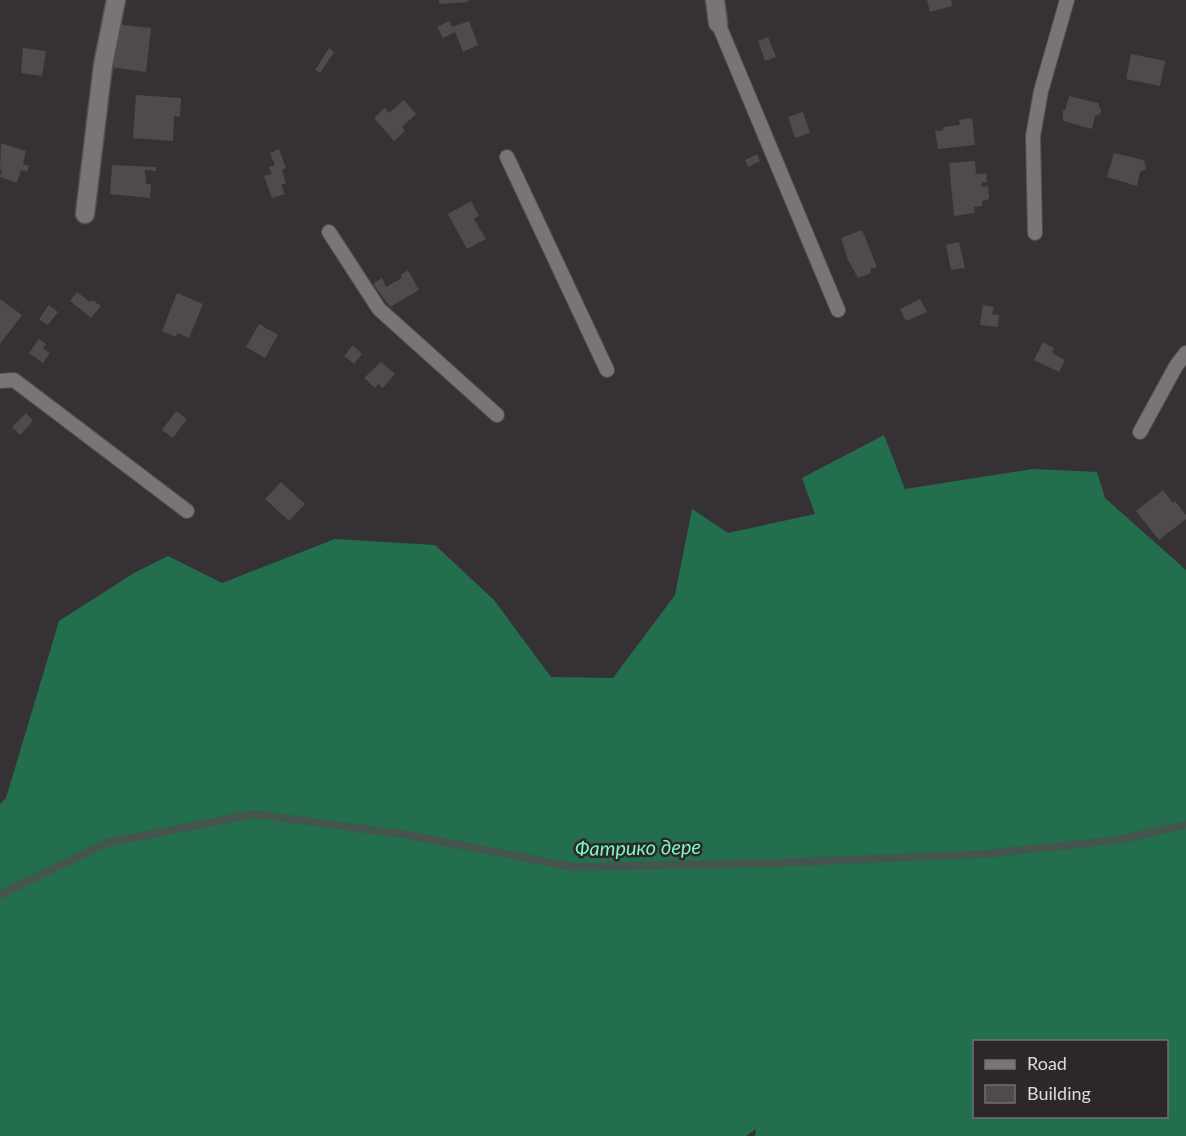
<svg xmlns="http://www.w3.org/2000/svg" width="1186" height="1136" viewBox="0 0 1186 1136" font-family="Lato,sans-serif">
<style>
.forest{fill:#236f4d;fill-rule:evenodd}
.lines{fill:none;stroke-linecap:round;stroke-linejoin:round}
.stream{stroke:#43554d;stroke-width:8}
.building{fill:#4f4a4e}
.lane-casing{stroke:#534f53;stroke-width:16}
.street-casing{stroke:#534f53;stroke-width:21}
.lane{stroke:#797478;stroke-width:14}
.street{stroke:#797478;stroke-width:18}
.labels{text-anchor:middle;dominant-baseline:central;stroke-width:5;stroke-linejoin:round;paint-order:stroke}
.water-label{font-size:20px;font-style:italic;fill:#79fabd;stroke:#2b272b}
</style>
<rect width="100%" height="100%" fill="#363135"/>
<path class="forest" d="M 884,435 L 905,489 L 1033,469 L 1097,472 L 1105,498 L 1186,570 L 1186,1136 L 755,1136 L 756,1129 L 746,1136 L 0,1136 L 0,804 L 6,798 L 59,621 L 134,573 L 168,556 L 222,583 L 335,539 L 435,545 L 494,600 L 551,677 L 613,678 L 675,595 L 692,509 L 728,533 L 815,514 L 802,478 ZM 974,1042 L 1166,1042 L 1166,1116 L 974,1116 Z"/>
<g class="lines">
<path class="stream" d="M 0,895 L 106,843 L 254,814 L 408,835 L 573,867 L 775,863 L 986,854 L 1117,840 L 1186,825"/>
</g>
<path class="building" d="M 439,0 L 468,0 L 468,2 L 439,4 Z
M 927,0 L 951,0 L 952,6 L 930,12 Z
M 449,21 L 452,27 L 469,21 L 478,45 L 463,52 L 455,32 L 443,38 L 437,27 Z
M 116,24 L 151,28 L 146,72 L 110,67 Z
M 768,37 L 776,57 L 765,61 L 758,41 Z
M 23,48 L 46,51 L 42,76 L 21,73 Z
M 329,48 L 334,52 L 320,73 L 315,70 Z
M 1131,54 L 1165,61 L 1160,86 L 1126,79 Z
M 136,95 L 181,98 L 180,117 L 174,116 L 173,141 L 133,138 Z
M 1069,96 L 1098,103 L 1101,111 L 1100,114 L 1095,116 L 1092,129 L 1063,121 L 1063,110 L 1065,111 Z
M 404,100 L 416,114 L 402,127 L 405,131 L 394,141 L 374,118 L 385,108 L 389,113 Z
M 803,112 L 810,133 L 795,138 L 788,117 Z
M 972,118 L 975,145 L 938,149 L 935,131 L 943,130 L 943,127 L 960,125 L 959,120 Z
M 1,143 L 26,151 L 23,164 L 29,166 L 27,172 L 21,170 L 17,183 L 0,177 L 2,170 L 0,170 Z
M 279,149 L 286,168 L 282,170 L 286,183 L 281,185 L 285,194 L 272,198 L 264,176 L 272,174 L 269,167 L 275,165 L 270,153 Z
M 1114,153 L 1143,160 L 1145,163 L 1146,169 L 1140,172 L 1137,186 L 1107,177 Z
M 757,154 L 760,161 L 748,167 L 745,160 Z
M 975,161 L 976,174 L 986,173 L 987,182 L 982,182 L 982,187 L 988,186 L 989,199 L 982,201 L 982,206 L 974,207 L 975,213 L 954,216 L 949,163 Z
M 112,165 L 156,167 L 156,171 L 145,170 L 146,184 L 151,184 L 150,198 L 110,194 Z
M 471,201 L 479,216 L 474,219 L 486,239 L 467,249 L 448,214 Z
M 862,230 L 877,267 L 870,269 L 871,273 L 858,278 L 848,260 L 841,238 Z
M 959,242 L 965,268 L 951,270 L 946,245 Z
M 408,270 L 419,290 L 390,307 L 373,284 L 382,278 L 386,287 L 402,278 L 401,275 Z
M 77,292 L 90,302 L 92,300 L 101,306 L 91,318 L 70,301 Z
M 177,293 L 203,304 L 189,338 L 177,333 L 176,337 L 162,331 Z
M 0,299 L 22,315 L 0,344 Z
M 920,299 L 927,312 L 906,321 L 900,309 Z
M 49,305 L 58,312 L 48,325 L 39,319 Z
M 983,305 L 994,307 L 992,314 L 999,315 L 998,327 L 980,325 Z
M 259,324 L 278,335 L 265,358 L 246,347 Z
M 39,339 L 46,344 L 43,348 L 50,353 L 43,363 L 29,353 Z
M 1043,342 L 1054,348 L 1052,353 L 1065,360 L 1059,372 L 1034,360 Z
M 353,345 L 362,354 L 354,364 L 344,356 Z
M 381,362 L 395,374 L 383,388 L 378,384 L 375,388 L 364,378 Z
M 176,411 L 187,419 L 173,438 L 162,430 Z
M 26,413 L 33,421 L 20,435 L 12,427 Z
M 281,482 L 305,504 L 289,521 L 265,499 Z
M 1163,490 L 1173,503 L 1175,501 L 1186,515 L 1186,519 L 1159,540 L 1136,511 Z"/>
<g class="lines">
<g class="lane-casing">
<path id="lane" d="M 718,23 L 838,310
M 507,157 L 607,370
M 329,232 L 379,309 L 497,415
M 1035,233 L 1033,136 L 1041,91 L 1067,0
M 0,381 L 14,380 L 187,511
M 1140,432 L 1176,366 L 1186,353"/>
</g>
<g class="street-casing">
<path id="street" d="M 715,0 L 718,23
M 85,214 L 103,65 L 116,0"/>
</g>
<use href="#lane" class="lane"/>
<use href="#street" class="street"/>
</g>
<g class="labels">
<g class="water-label">
<text transform="translate(638 847) rotate(-1)">Фатрико дере</text>
</g>
</g>
<rect x="973" y="1040" width="195" height="78" fill="#2b272b" stroke="#736f72" stroke-width="1.5"/>
<rect x="985" y="1060" width="30" height="9" fill="#797478" stroke="#736f72" stroke-width="1.5"/>
<text x="1027" y="1070" font-size="18" fill="#dedbdd">Road</text>
<rect x="985" y="1085" width="30" height="18" fill="#4f4a4e" stroke="#736f72" stroke-width="1.5"/>
<text x="1027" y="1100" font-size="18" fill="#dedbdd">Building</text>
</svg>
